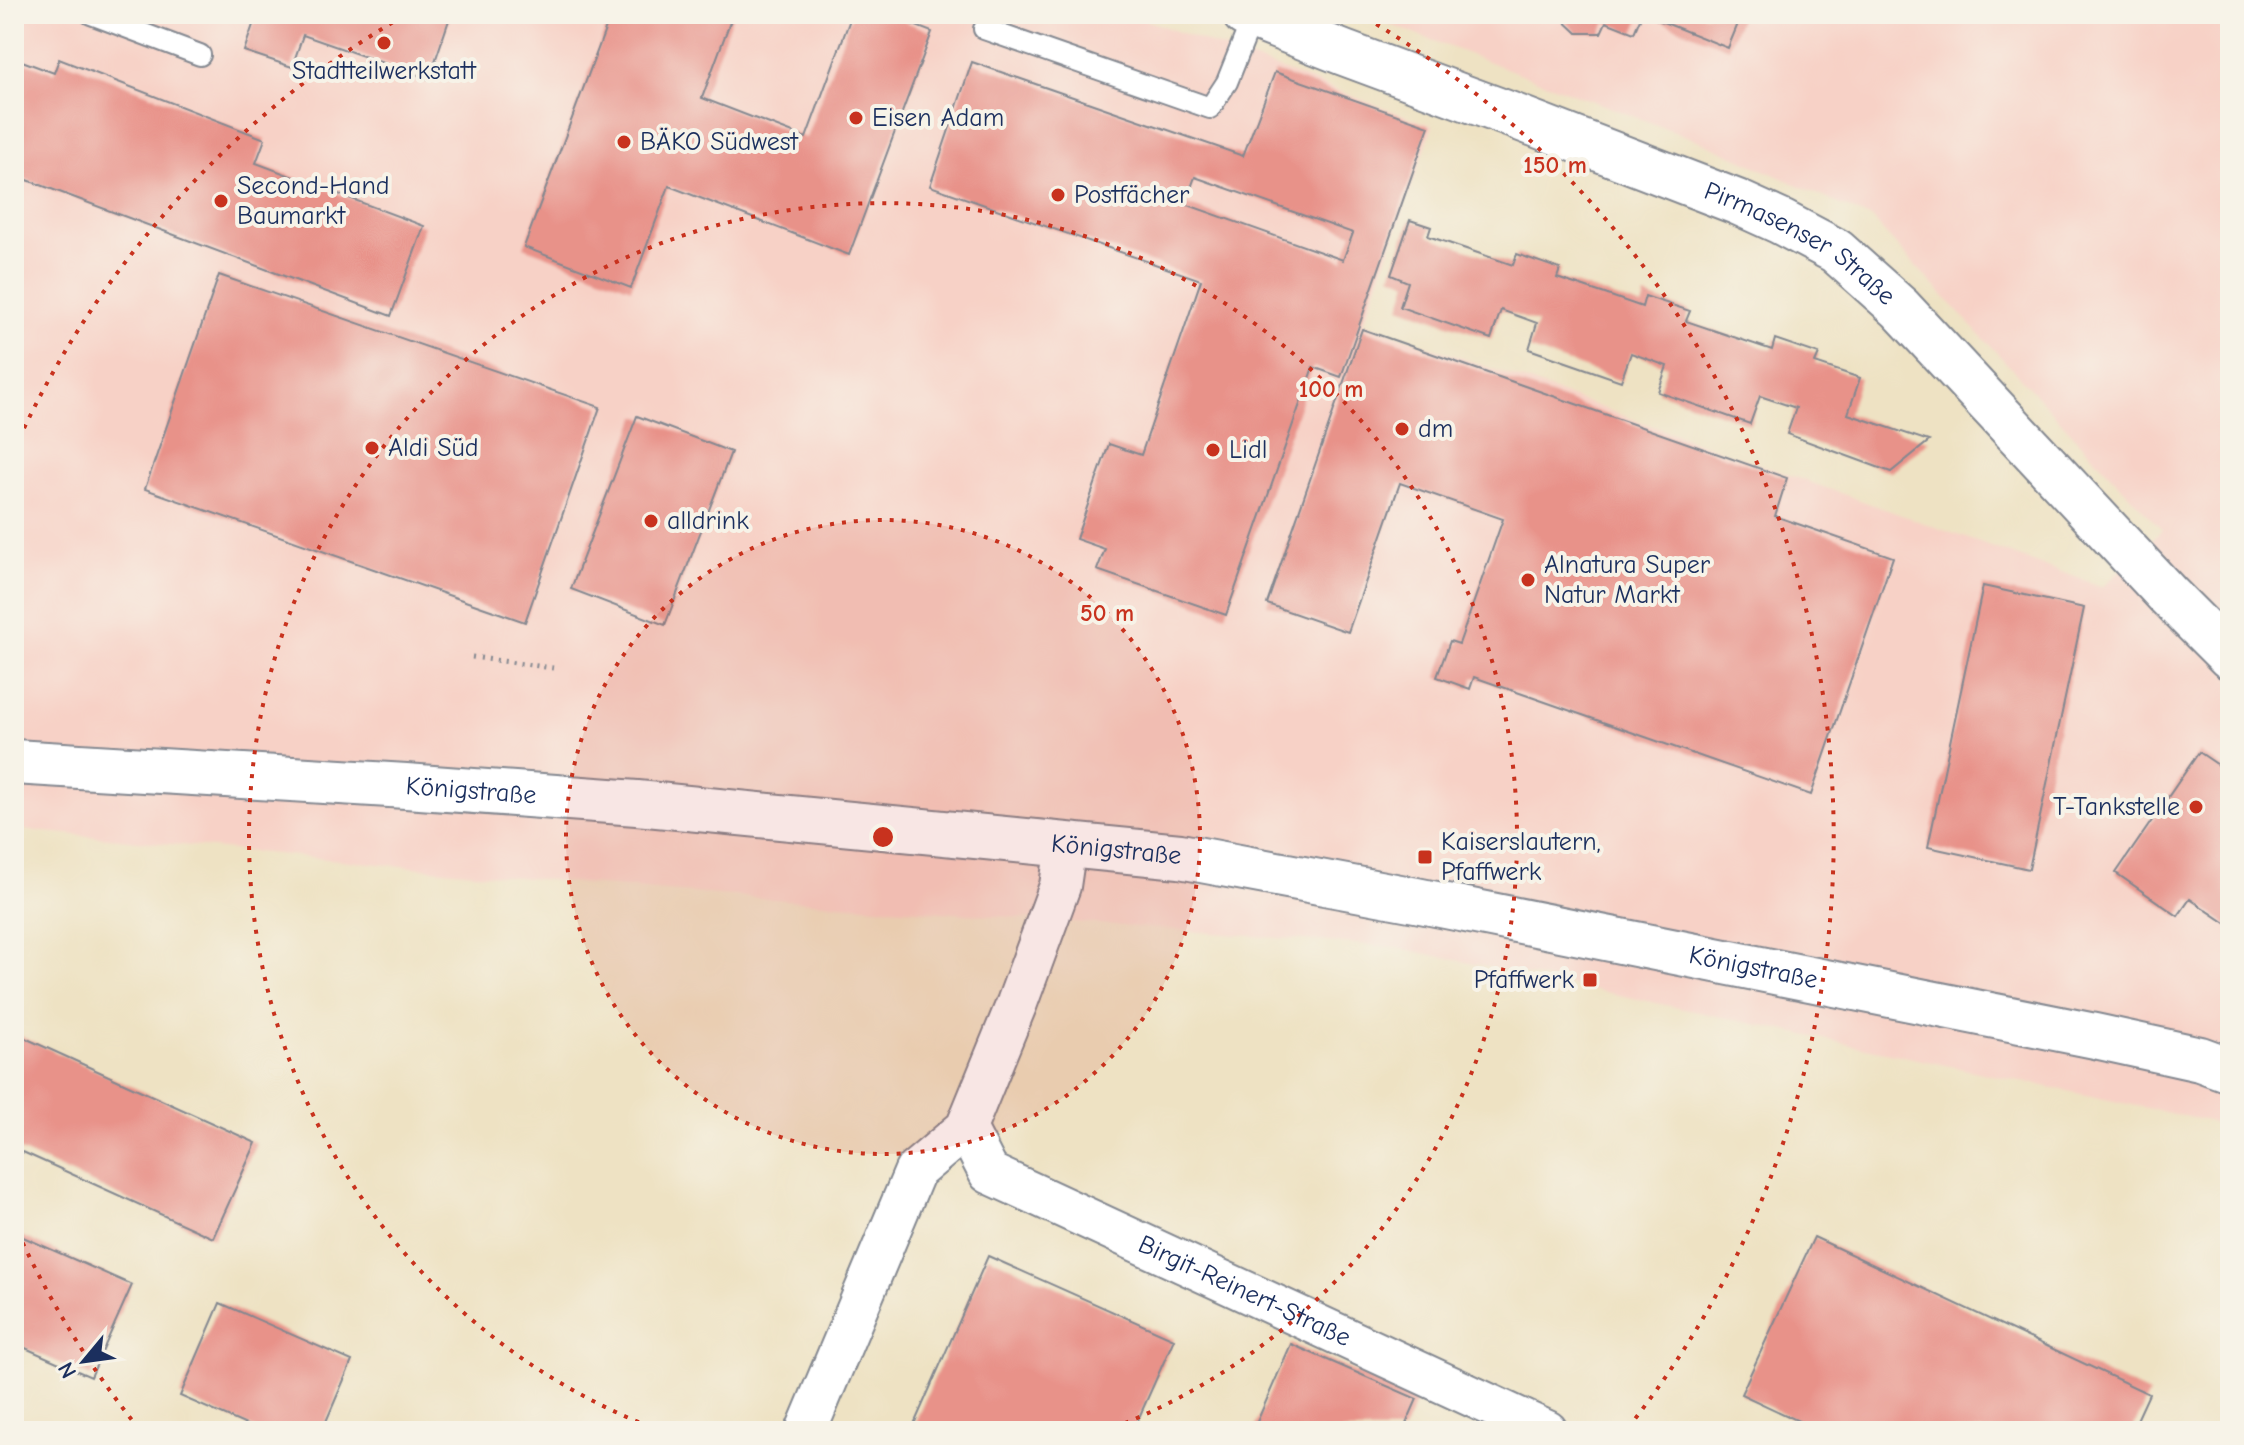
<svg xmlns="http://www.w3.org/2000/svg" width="2244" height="1445" viewBox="0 0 2244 1445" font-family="'Comic Neue',sans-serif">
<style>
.built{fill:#f7d1c6}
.building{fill:#e89289;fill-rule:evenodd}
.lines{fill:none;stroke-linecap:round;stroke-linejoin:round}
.lane-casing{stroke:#848890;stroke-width:24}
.street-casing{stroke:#848890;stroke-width:44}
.secondary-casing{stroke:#848890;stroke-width:48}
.path{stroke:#848890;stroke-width:5;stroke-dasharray:2 6;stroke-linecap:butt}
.lane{stroke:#fff;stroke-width:20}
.street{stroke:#fff;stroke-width:40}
.secondary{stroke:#fff;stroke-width:44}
.ring{fill:none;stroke:#c8321e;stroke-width:4;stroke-dasharray:4 8}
.poi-dot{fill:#c8321e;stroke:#f7f3e8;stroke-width:3}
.labels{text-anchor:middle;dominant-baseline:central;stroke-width:8;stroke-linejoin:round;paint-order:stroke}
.poi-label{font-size:26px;fill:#1b2f5e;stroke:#f7f3e8;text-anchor:start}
.street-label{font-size:26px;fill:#1b2f5e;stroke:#f7f3e8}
.centre{fill:#c8321e;stroke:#f7f3e8;stroke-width:4}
.ring-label{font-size:24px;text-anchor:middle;font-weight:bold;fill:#c8321e;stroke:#f7f3e8;stroke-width:8;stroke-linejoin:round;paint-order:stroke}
</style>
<rect width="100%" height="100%" fill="#f7f3e8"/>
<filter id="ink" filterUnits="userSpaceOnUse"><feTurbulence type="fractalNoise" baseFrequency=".0125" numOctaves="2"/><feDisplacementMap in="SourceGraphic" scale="16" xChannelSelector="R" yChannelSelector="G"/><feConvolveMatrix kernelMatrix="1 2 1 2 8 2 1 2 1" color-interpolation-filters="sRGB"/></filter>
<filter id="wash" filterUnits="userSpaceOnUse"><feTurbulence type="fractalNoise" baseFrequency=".006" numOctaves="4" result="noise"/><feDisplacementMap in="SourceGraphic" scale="32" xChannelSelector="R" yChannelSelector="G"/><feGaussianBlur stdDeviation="1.8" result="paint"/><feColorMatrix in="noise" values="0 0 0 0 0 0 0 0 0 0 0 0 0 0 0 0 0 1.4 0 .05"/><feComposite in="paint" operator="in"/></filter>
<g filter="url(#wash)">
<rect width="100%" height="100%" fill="#eee2c3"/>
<path class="built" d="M 14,14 L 1130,14 L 1433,126 L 1364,323 L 2103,587 L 2162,530 L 1872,219 L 1705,143 L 1362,14 L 2230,14 L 2230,1126 L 1395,947 L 643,889 L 14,829 Z"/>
<g id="blocks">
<path class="building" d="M 243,14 L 451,14 L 429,79 L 303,35 L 292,67 L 244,51 L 255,19 Z
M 611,14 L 733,14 L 702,98 L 806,138 L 852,14 L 885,14 L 932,32 L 849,255 L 669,186 L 631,288 L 524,247 Z
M 1560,14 L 1642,14 L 1634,33 L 1606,22 L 1601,33 L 1577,33 L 1560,17 Z
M 1643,14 L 1742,14 L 1728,48 Z
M 14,58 L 54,73 L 59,59 L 265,139 L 256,163 L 424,226 L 391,316 L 14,175 Z
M 972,62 L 1243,156 L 1275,72 L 1429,126 L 1341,377 L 1313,367 L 1226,615 L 1097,570 L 1105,549 L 1076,539 L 1109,444 L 1141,455 L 1201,280 L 930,186 ZM 1195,177 L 1353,233 L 1343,260 L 1185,204 Z
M 1410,220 L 1431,227 L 1428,236 L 1513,265 L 1517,254 L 1560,269 L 1557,278 L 1602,293 L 1642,307 L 1645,296 L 1690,311 L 1686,321 L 1772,350 L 1775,339 L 1819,354 L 1815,363 L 1860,378 L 1848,414 L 1929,441 L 1891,472 L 1787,434 L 1796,408 L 1760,396 L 1750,424 L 1658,392 L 1667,366 L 1631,353 L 1621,381 L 1529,349 L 1537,323 L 1501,310 L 1491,339 L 1400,307 L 1408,282 L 1391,275 Z
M 219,275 L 600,407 L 525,622 L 145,489 Z
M 1362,329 L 1787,478 L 1775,516 L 1893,557 L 1811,795 L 1474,677 L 1470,689 L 1437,677 L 1450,641 L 1459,644 L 1503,519 L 1400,483 L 1348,632 L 1267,604 Z
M 637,416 L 731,452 L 665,625 L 571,589 Z
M 1983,586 L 2084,608 L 2029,869 L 1928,847 Z
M 2199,752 L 2230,773 L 2230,926 L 2190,899 L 2178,916 L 2116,873 Z
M 14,1033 L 256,1143 L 213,1238 L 14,1148 Z
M 14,1233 L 132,1285 L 91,1377 L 14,1343 Z
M 1814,1237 L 2149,1394 L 2132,1431 L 1820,1431 L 1741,1394 Z
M 988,1256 L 1174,1339 L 1133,1431 L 911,1431 Z
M 220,1303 L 352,1361 L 322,1431 L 260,1431 L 180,1396 Z
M 1291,1344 L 1417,1399 L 1403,1431 L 1253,1431 Z"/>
</g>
</g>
<g filter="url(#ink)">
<use href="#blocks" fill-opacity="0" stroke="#848890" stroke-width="2"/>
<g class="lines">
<g class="lane-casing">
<path id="lane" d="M 91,14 L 200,55
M 984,29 L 1210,108 L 1227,82 L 1253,17"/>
</g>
<g class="street-casing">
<g id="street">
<path id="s1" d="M 966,1128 L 989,1173 L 1547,1431"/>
<path d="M 806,1431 L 915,1171 L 966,1128 L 1017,1003 L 1060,886 L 1066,845"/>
</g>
</g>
<g class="secondary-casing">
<g id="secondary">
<path id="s2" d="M 1245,14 L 1344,53 L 1514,116 L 1737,202 L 1781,222 L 1836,251 L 1900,308 L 2168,595 L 2230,657"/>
<path id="s3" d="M 14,762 L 406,786 L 637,803 L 1180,856 L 1416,900 L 2095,1036 L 2200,1059 L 2230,1070"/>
</g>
</g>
<path class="path" d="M 472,657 L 553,668"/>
<use href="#lane" class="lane"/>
<use href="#street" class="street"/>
<use href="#secondary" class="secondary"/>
</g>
</g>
<circle cx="883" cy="837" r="317" fill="#c8321e" fill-opacity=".12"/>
<g class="ring">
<circle cx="883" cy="837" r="317"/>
<path d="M661 1431A634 634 0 1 1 1105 1431"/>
<path d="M139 1429A951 951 0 0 1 14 1224M14 450A951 951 0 0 1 400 18M1366 18A951 951 0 0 1 1627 1429"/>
</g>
<g class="poi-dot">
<circle cx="384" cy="43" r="8"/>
<circle cx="856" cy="118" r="8"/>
<circle cx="624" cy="142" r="8"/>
<circle cx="1058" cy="195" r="8"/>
<circle cx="221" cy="201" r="8"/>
<circle cx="1402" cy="429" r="8"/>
<circle cx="372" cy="448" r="8"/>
<circle cx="1213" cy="450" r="8"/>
<circle cx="651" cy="521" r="8"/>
<circle cx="1528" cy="580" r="8"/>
<circle cx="2196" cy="807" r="8"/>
<rect x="1417" y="849" width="16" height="16" rx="4"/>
<rect x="1582" y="972" width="16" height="16" rx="4"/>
</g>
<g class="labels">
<g class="poi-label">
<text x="384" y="71" text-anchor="middle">Stadtteilwerkstatt</text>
<text x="872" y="118">Eisen Adam</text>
<text x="640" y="142">BÄKO Südwest</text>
<text x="237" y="186">Second-Hand<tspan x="237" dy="30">Baumarkt</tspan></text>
<text x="1074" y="195">Postfächer</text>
<text x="1418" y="429">dm</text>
<text x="388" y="448">Aldi Süd</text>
<text x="1229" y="450">Lidl</text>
<text x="667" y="521">alldrink</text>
<text x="1544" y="565">Alnatura Super<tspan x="1544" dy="30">Natur Markt</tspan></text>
<text x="2180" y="807" text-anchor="end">T-Tankstelle</text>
<text x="1441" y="842">Kaiserslautern,<tspan x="1441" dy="30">Pfaffwerk</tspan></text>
<text x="1574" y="980" text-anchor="end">Pfaffwerk</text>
</g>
<g class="street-label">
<text stroke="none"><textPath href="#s2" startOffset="602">Pirmasenser Straße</textPath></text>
<text stroke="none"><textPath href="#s3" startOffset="458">Königstraße</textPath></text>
<text stroke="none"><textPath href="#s3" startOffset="1106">Königstraße</textPath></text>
<text stroke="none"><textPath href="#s3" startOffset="1754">Königstraße</textPath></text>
<text stroke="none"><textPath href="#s1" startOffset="332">Birgit-Reinert-Straße</textPath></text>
</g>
</g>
<circle cx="883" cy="837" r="12" class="centre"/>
<g class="ring-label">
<text x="1555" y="173">150 m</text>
<text x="1331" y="397">100 m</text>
<text x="1107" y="621">50 m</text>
</g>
<rect width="2244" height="1445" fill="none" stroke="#f7f3e8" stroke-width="48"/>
<g transform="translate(84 1361) rotate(241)" stroke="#f7f3e8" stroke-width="6" paint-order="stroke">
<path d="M0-6L14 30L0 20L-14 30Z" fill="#1b2f5e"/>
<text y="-12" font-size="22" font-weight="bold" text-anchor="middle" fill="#1b2f5e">N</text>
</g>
</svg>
